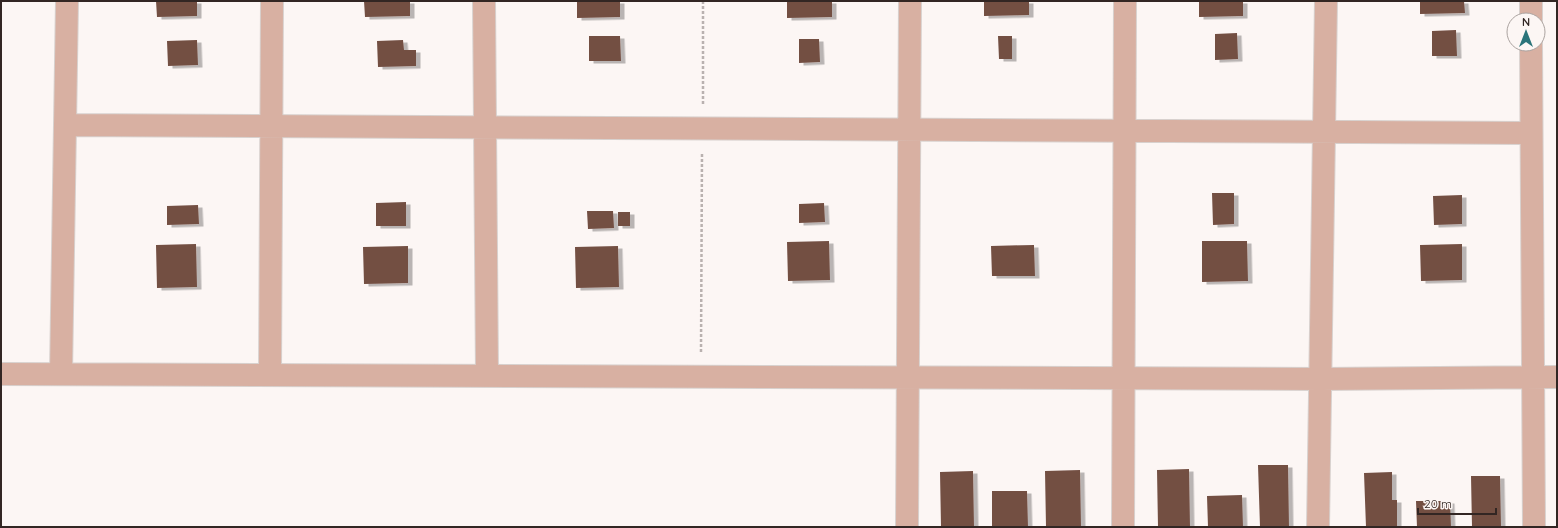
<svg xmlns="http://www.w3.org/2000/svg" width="1558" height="528" viewBox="0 0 1558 528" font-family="Quicksand,sans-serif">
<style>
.building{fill:#734f43;filter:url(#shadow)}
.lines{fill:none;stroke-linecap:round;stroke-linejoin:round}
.street-casing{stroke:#d8d1ce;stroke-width:24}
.path{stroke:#b9b1af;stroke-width:2.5;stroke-dasharray:3 2;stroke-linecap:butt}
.street{stroke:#d8b0a2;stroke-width:22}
</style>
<defs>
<filter id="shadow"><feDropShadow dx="4.5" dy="2.5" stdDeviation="0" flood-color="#0004"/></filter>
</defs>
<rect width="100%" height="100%" fill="#fcf6f4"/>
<path class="building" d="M 156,1 L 197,1 L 197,16 L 157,17 Z
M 364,1 L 410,1 L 410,16 L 365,17 Z
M 577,1 L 620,1 L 620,17 L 577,18 Z
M 787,1 L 832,1 L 832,17 L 787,18 Z
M 984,1 L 1029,1 L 1029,15 L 984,16 Z
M 1199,1 L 1243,1 L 1243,16 L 1199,17 Z
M 1420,1 L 1464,1 L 1465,13 L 1420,14 Z
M 1456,30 L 1457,56 L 1432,56 L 1432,31 Z
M 1237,33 L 1238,59 L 1215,60 L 1215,34 Z
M 589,36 L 620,36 L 621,61 L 589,61 Z
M 998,36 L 1012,36 L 1012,59 L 999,59 Z
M 799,39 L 819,39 L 820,62 L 799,63 Z
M 197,40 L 198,65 L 168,66 L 167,41 Z
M 403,40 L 404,50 L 416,50 L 416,66 L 378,67 L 377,41 Z
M 1212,193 L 1234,193 L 1234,224 L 1213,225 Z
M 1462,195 L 1462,224 L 1434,225 L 1433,196 Z
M 406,202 L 406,226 L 376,226 L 376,203 Z
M 824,203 L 825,222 L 799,223 L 799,204 Z
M 198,205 L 199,224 L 167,225 L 167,206 Z
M 587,211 L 613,211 L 614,228 L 588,229 Z
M 618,212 L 630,212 L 630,226 L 618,226 Z
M 829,241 L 830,280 L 788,281 L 787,242 Z
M 1202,241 L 1247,241 L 1248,281 L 1202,282 Z
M 196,244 L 197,287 L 157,288 L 156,245 Z
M 1462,244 L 1462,280 L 1421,281 L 1420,245 Z
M 1034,245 L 1035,276 L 992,276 L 991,246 Z
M 408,246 L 408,283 L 364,284 L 363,247 Z
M 618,246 L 619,287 L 576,288 L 575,247 Z
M 1258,465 L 1288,465 L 1289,527 L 1260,527 Z
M 1189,469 L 1190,527 L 1158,527 L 1157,470 Z
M 1080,470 L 1081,527 L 1046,527 L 1045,471 Z
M 973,471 L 974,527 L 941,527 L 940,472 Z
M 1392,472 L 1392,500 L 1397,500 L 1397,527 L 1366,527 L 1364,473 Z
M 1471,476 L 1500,476 L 1501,527 L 1472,527 Z
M 992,491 L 1027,491 L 1028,527 L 992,527 Z
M 1242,495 L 1243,527 L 1208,527 L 1207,496 Z
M 1416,501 L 1450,501 L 1451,527 L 1417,527 Z"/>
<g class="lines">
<g class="street-casing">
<path id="street" d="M 484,1 L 487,375
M 1531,20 L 1531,1
M 1531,44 L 1534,527
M 65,125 L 1530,133
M 1,374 L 1321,379 L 1557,377
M 61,374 L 67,1
M 270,374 L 272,1
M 907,527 L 910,1
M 1123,527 L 1125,1
M 1318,527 L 1326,1"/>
</g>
<path class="path" d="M 703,104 L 703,1
M 701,352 L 702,153"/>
<use href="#street" class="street"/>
</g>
<rect width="1558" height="528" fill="none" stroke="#322623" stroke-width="4"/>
<g transform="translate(1526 32)"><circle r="19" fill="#fcf6f4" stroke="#aba3a0"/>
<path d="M0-3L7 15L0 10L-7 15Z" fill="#2a747a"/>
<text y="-6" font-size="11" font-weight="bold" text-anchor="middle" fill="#322623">N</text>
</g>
<path d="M1418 508v6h78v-6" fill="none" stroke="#322623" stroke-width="2"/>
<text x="1424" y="508" font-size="12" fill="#322623" stroke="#fcf6f4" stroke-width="3" paint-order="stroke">20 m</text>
</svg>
